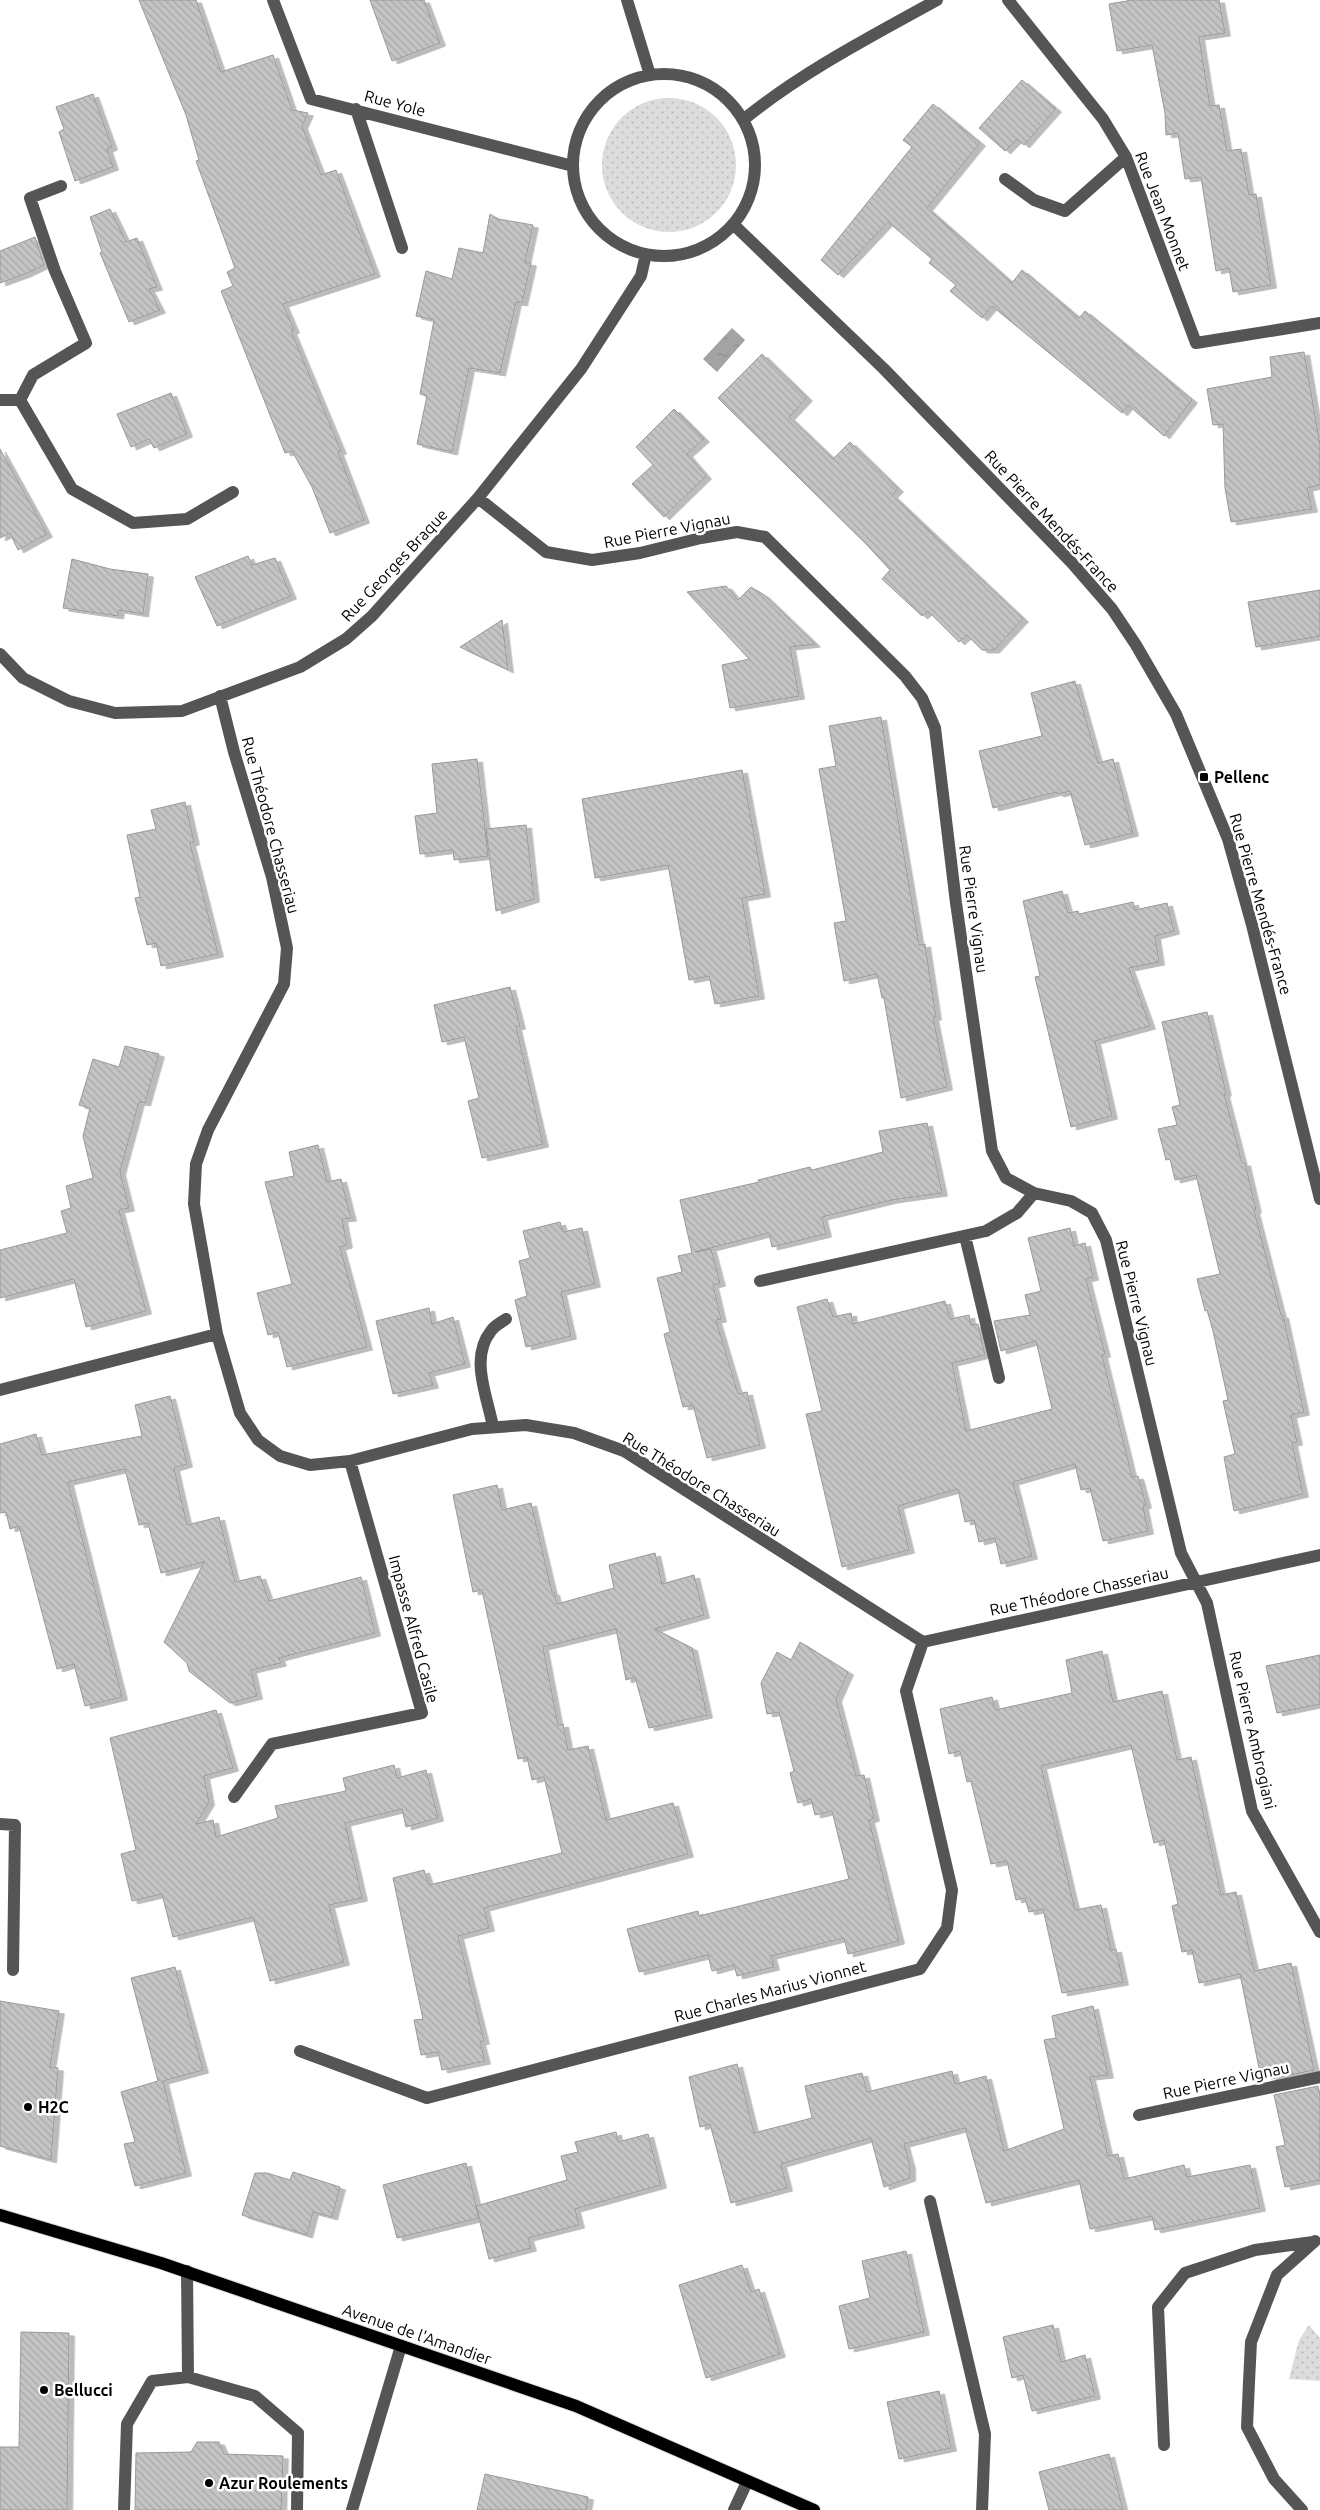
<svg xmlns="http://www.w3.org/2000/svg" width="1320" height="2510" viewBox="0 0 1320 2510" font-family="Ubuntu,sans-serif">
<style>
.grass{fill:url(#grass-dots)}
.water{fill:url(#water-ripples)}
.building{fill:url(#building-back-hatch);stroke:#999;filter:url(#shadow)}
.lines{fill:none;stroke-linecap:round;stroke-linejoin:round}
.major-casing{stroke:#dbdbdb;stroke-width:14}
.minor{stroke:#555;stroke-width:12}
.major{stroke:#000;stroke-width:12}
.poi-dot{fill:#000;stroke:#fff;stroke-width:2}
.labels{text-anchor:middle;dominant-baseline:central;stroke-width:5;stroke-linejoin:round;paint-order:stroke}
.street-label{font-size:16px;fill:#000;stroke:#fff}
.poi-label{font-size:16px;font-weight:bold;fill:#000;stroke:#fff;text-anchor:start}
</style>
<defs>
<pattern id="grass-dots" width="8" height="8" patternUnits="userSpaceOnUse" patternTransform="scale(1.25)"><rect width="8" height="8" fill="#dcdcdc"/><path d="M2 2h.1M6 6h.1" fill="none" stroke="#bbb" stroke-width="1.8" stroke-linecap="round"/></pattern>
<pattern id="water-ripples" width="26" height="14" patternUnits="userSpaceOnUse" patternTransform="scale(1.25)"><rect width="26" height="14" fill="#a3a3a3"/><path d="M2 4q2-2 4 0t4 0M15 11q2-2 4 0t4 0" fill="none" stroke="#8b8b8b"/></pattern>
<pattern id="building-back-hatch" width="6" height="6" patternUnits="userSpaceOnUse" patternTransform="scale(1.25)"><rect width="6" height="6" fill="#c4c4c4"/><path d="M-1 5l2 2M0 0l6 6M5-1l2 2" fill="none" stroke="#a7a7a7"/></pattern>
<filter id="shadow"><feDropShadow dx="5.5" dy="3" stdDeviation="0" flood-color="#0004"/></filter>
</defs>
<rect width="100%" height="100%" fill="#fff"/>
<path class="grass" d="M602 165a67 67 0 1 1 134 0a67 67 0 1 1-134 0Z
M 1309,2325 L 1320,2338 L 1320,2381 L 1289,2379 L 1299,2340 Z"/>
<path class="water" d="M 732,328 L 745,340 L 717,372 L 703,359 Z"/>
<path class="building" d="M 139,0 L 196,0 L 221,72 L 273,55 L 292,110 L 308,113 L 302,126 L 321,175 L 336,170 L 375,274 L 283,304 L 294,330 L 291,331 L 341,451 L 338,452 L 364,520 L 330,533 L 312,487 L 292,451 L 285,453 L 221,291 L 233,286 L 227,272 L 235,268 L 196,161 L 199,160 L 186,115 Z
M 370,0 L 424,0 L 440,43 L 392,61 Z
M 1132,0 L 1219,0 L 1225,33 L 1199,37 L 1210,106 L 1219,105 L 1227,151 L 1241,149 L 1249,195 L 1256,194 L 1271,285 L 1233,292 L 1229,268 L 1216,271 L 1201,177 L 1185,179 L 1178,133 L 1166,135 L 1165,113 L 1152,45 L 1117,51 L 1109,4 Z
M 1022,80 L 1056,109 L 1024,145 L 1017,139 L 1005,151 L 979,128 Z
M 93,94 L 112,147 L 107,149 L 113,167 L 75,181 L 59,132 L 64,129 L 56,107 Z
M 933,104 L 980,143 L 927,208 L 1012,283 L 1022,270 L 1079,318 L 1085,311 L 1192,400 L 1164,436 L 1128,405 L 1122,413 L 992,306 L 982,318 L 950,291 L 956,285 L 929,263 L 932,259 L 888,222 L 838,275 L 821,260 L 912,147 L 903,140 Z
M 110,209 L 126,242 L 137,238 L 157,287 L 149,289 L 160,310 L 129,322 L 100,253 L 102,252 L 90,217 Z
M 490,214 L 498,219 L 533,225 L 525,262 L 531,263 L 522,303 L 516,302 L 500,373 L 469,368 L 452,452 L 417,444 L 427,396 L 420,394 L 434,320 L 416,316 L 426,271 L 452,279 L 459,248 L 483,253 Z
M 35,237 L 44,265 L 25,274 L 0,283 L 0,251 Z
M 1304,352 L 1320,445 L 1320,485 L 1307,488 L 1312,509 L 1231,522 L 1225,488 L 1223,424 L 1213,425 L 1207,389 L 1272,377 L 1270,357 Z
M 762,354 L 807,398 L 789,417 L 833,459 L 850,442 L 898,489 L 892,495 L 1023,619 L 994,650 L 982,650 L 967,635 L 959,642 L 928,611 L 922,616 L 882,579 L 890,570 L 867,545 L 718,398 Z
M 171,393 L 187,434 L 154,448 L 149,439 L 131,447 L 117,414 Z
M 674,409 L 704,439 L 687,454 L 706,476 L 664,517 L 632,484 L 653,465 L 636,447 Z
M 0,449 L 47,534 L 18,550 L 10,533 L 0,538 Z
M 248,556 L 252,565 L 275,558 L 291,596 L 217,626 L 195,577 Z
M 72,559 L 110,569 L 148,574 L 143,614 L 119,610 L 118,616 L 63,608 Z
M 726,586 L 738,600 L 751,587 L 764,595 L 815,644 L 790,647 L 799,696 L 730,708 L 722,665 L 749,659 L 687,592 Z
M 1320,590 L 1320,636 L 1256,647 L 1248,602 Z
M 502,620 L 508,670 L 460,647 Z
M 1075,681 L 1098,763 L 1113,759 L 1133,833 L 1085,845 L 1070,791 L 1058,794 L 1057,792 L 993,808 L 979,751 L 1042,736 L 1031,693 Z
M 881,717 L 919,945 L 925,944 L 936,1017 L 933,1017 L 947,1087 L 901,1098 L 884,998 L 882,998 L 877,974 L 844,981 L 834,923 L 846,921 L 819,769 L 836,766 L 829,726 Z
M 477,759 L 488,856 L 454,860 L 453,850 L 420,854 L 415,816 L 437,813 L 432,764 Z
M 742,770 L 765,894 L 742,898 L 759,996 L 715,1004 L 709,976 L 689,980 L 668,865 L 595,878 L 582,799 Z
M 185,802 L 194,842 L 190,843 L 218,954 L 161,966 L 156,943 L 147,945 L 135,898 L 140,897 L 127,835 L 156,829 L 151,810 Z
M 526,825 L 534,899 L 496,911 L 486,829 Z
M 1062,891 L 1068,913 L 1078,911 L 1079,914 L 1133,902 L 1135,910 L 1167,903 L 1174,931 L 1155,936 L 1159,962 L 1129,968 L 1150,1026 L 1095,1041 L 1112,1116 L 1071,1127 L 1035,977 L 1040,976 L 1023,901 Z
M 510,987 L 520,1026 L 516,1027 L 543,1144 L 482,1158 L 468,1101 L 479,1098 L 464,1037 L 442,1042 L 434,1005 Z
M 1207,1012 L 1226,1093 L 1224,1094 L 1242,1163 L 1245,1163 L 1256,1210 L 1254,1210 L 1281,1315 L 1283,1315 L 1304,1412 L 1291,1415 L 1297,1442 L 1292,1443 L 1303,1494 L 1234,1511 L 1224,1457 L 1235,1454 L 1223,1401 L 1228,1400 L 1213,1331 L 1207,1310 L 1205,1311 L 1197,1279 L 1220,1274 L 1196,1175 L 1175,1180 L 1170,1159 L 1166,1160 L 1158,1129 L 1177,1125 L 1172,1107 L 1180,1105 L 1162,1022 Z
M 125,1046 L 159,1054 L 145,1103 L 139,1102 L 120,1172 L 129,1208 L 119,1210 L 146,1311 L 86,1327 L 74,1279 L 0,1298 L 0,1250 L 67,1233 L 61,1211 L 71,1208 L 66,1186 L 93,1178 L 83,1136 L 90,1108 L 79,1105 L 93,1059 L 119,1067 Z
M 927,1123 L 942,1193 L 892,1200 L 822,1217 L 826,1234 L 772,1247 L 769,1233 L 695,1252 L 711,1249 L 720,1283 L 713,1285 L 721,1319 L 716,1320 L 738,1394 L 747,1392 L 760,1445 L 707,1458 L 693,1405 L 683,1407 L 664,1334 L 670,1332 L 657,1278 L 682,1272 L 678,1256 L 692,1253 L 680,1200 L 759,1182 L 758,1180 L 810,1167 L 812,1170 L 883,1152 L 879,1131 Z
M 318,1145 L 327,1182 L 341,1179 L 351,1218 L 342,1219 L 347,1245 L 340,1247 L 367,1347 L 287,1367 L 278,1332 L 268,1335 L 257,1293 L 292,1284 L 265,1182 L 294,1176 L 289,1152 Z
M 560,1222 L 563,1232 L 582,1228 L 595,1284 L 561,1292 L 571,1336 L 526,1347 L 515,1300 L 527,1296 L 519,1261 L 530,1258 L 523,1231 Z
M 1070,1228 L 1074,1246 L 1085,1243 L 1093,1277 L 1086,1279 L 1105,1354 L 1102,1355 L 1132,1477 L 1138,1476 L 1146,1505 L 1143,1506 L 1148,1531 L 1103,1541 L 1090,1488 L 1081,1490 L 1075,1464 L 1013,1482 L 1032,1556 L 1001,1564 L 995,1538 L 979,1542 L 974,1520 L 965,1522 L 958,1489 L 898,1506 L 909,1550 L 842,1567 L 806,1414 L 822,1411 L 797,1307 L 827,1299 L 833,1317 L 851,1313 L 853,1324 L 945,1301 L 950,1319 L 969,1315 L 971,1325 L 978,1324 L 985,1355 L 952,1363 L 966,1431 L 1052,1409 L 1036,1341 L 1001,1351 L 994,1321 L 1030,1315 L 1025,1295 L 1041,1291 L 1028,1238 Z
M 429,1308 L 432,1324 L 453,1317 L 465,1364 L 429,1373 L 433,1385 L 393,1394 L 376,1321 Z
M 170,1396 L 187,1464 L 174,1468 L 187,1525 L 219,1517 L 235,1582 L 260,1576 L 269,1601 L 361,1577 L 375,1633 L 279,1658 L 281,1663 L 251,1670 L 257,1696 L 230,1703 L 189,1671 L 187,1663 L 164,1642 L 204,1562 L 161,1573 L 148,1523 L 139,1525 L 125,1469 L 68,1482 L 122,1697 L 85,1706 L 74,1664 L 57,1669 L 19,1526 L 10,1529 L 6,1512 L 0,1513 L 0,1444 L 36,1434 L 42,1455 L 142,1436 L 135,1405 Z
M 497,1485 L 502,1510 L 531,1503 L 552,1592 L 554,1592 L 557,1604 L 614,1588 L 609,1565 L 655,1553 L 662,1584 L 694,1575 L 704,1615 L 655,1629 L 692,1648 L 707,1715 L 649,1728 L 635,1677 L 626,1680 L 616,1629 L 543,1647 L 558,1725 L 563,1724 L 568,1750 L 588,1746 L 606,1820 L 673,1803 L 688,1854 L 484,1908 L 489,1928 L 458,1936 L 484,2041 L 480,2042 L 485,2061 L 442,2070 L 438,2052 L 421,2055 L 414,2020 L 423,2019 L 393,1878 L 424,1870 L 429,1885 L 562,1853 L 544,1777 L 532,1780 L 527,1757 L 518,1759 L 482,1590 L 473,1592 L 453,1495 Z
M 800,1642 L 848,1672 L 836,1699 L 856,1776 L 864,1775 L 874,1818 L 869,1820 L 899,1941 L 848,1954 L 844,1938 L 771,1956 L 774,1967 L 737,1976 L 734,1965 L 712,1971 L 708,1955 L 639,1972 L 627,1929 L 698,1911 L 699,1916 L 849,1879 L 832,1811 L 815,1815 L 811,1799 L 798,1803 L 790,1773 L 794,1771 L 779,1712 L 767,1714 L 761,1683 L 777,1652 L 791,1660 Z
M 1102,1651 L 1113,1702 L 1162,1691 L 1177,1760 L 1191,1757 L 1221,1895 L 1236,1892 L 1254,1971 L 1291,1963 L 1314,2070 L 1271,2079 L 1268,2067 L 1259,2068 L 1240,1974 L 1199,1983 L 1192,1950 L 1182,1952 L 1172,1906 L 1178,1904 L 1164,1840 L 1154,1843 L 1131,1745 L 1041,1766 L 1075,1910 L 1101,1905 L 1111,1950 L 1116,1949 L 1123,1982 L 1062,1993 L 1043,1909 L 1029,1912 L 1025,1898 L 1016,1900 L 1007,1861 L 991,1864 L 971,1781 L 967,1782 L 960,1751 L 949,1754 L 940,1709 L 992,1697 L 995,1710 L 1072,1693 L 1066,1660 Z
M 1320,1655 L 1320,1704 L 1277,1713 L 1266,1666 Z
M 216,1710 L 233,1768 L 204,1776 L 209,1802 L 196,1824 L 213,1820 L 216,1837 L 278,1818 L 275,1806 L 346,1791 L 343,1778 L 394,1765 L 397,1778 L 426,1770 L 438,1818 L 406,1827 L 402,1809 L 345,1823 L 362,1898 L 329,1905 L 344,1962 L 270,1981 L 253,1917 L 173,1937 L 162,1894 L 132,1901 L 121,1854 L 136,1850 L 110,1738 Z
M 175,1967 L 203,2070 L 163,2081 L 186,2173 L 135,2186 L 124,2144 L 135,2142 L 121,2092 L 158,2081 L 131,1978 Z
M 0,2001 L 59,2011 L 50,2067 L 58,2068 L 51,2160 L 0,2146 Z
M 1093,2006 L 1108,2075 L 1090,2077 L 1108,2156 L 1118,2154 L 1124,2179 L 1184,2165 L 1187,2177 L 1250,2165 L 1260,2208 L 1155,2230 L 1152,2216 L 1090,2229 L 1079,2180 L 986,2203 L 965,2128 L 904,2144 L 910,2166 L 910,2178 L 884,2187 L 871,2138 L 781,2164 L 787,2188 L 731,2203 L 710,2124 L 700,2127 L 689,2077 L 737,2064 L 754,2133 L 812,2118 L 805,2086 L 862,2073 L 867,2092 L 952,2071 L 955,2084 L 986,2076 L 1004,2151 L 1064,2129 L 1044,2040 L 1056,2038 L 1052,2016 Z
M 1318,2086 L 1320,2096 L 1320,2180 L 1285,2187 L 1276,2147 L 1285,2145 L 1274,2095 Z
M 616,2132 L 618,2142 L 648,2134 L 661,2185 L 575,2209 L 579,2225 L 528,2238 L 531,2248 L 489,2259 L 476,2206 L 567,2180 L 561,2156 L 578,2152 L 575,2142 Z
M 466,2163 L 479,2218 L 397,2238 L 383,2185 Z
M 293,2172 L 340,2187 L 332,2217 L 313,2212 L 307,2235 L 242,2215 L 255,2173 L 267,2173 L 290,2180 Z
M 906,2251 L 924,2332 L 849,2349 L 839,2306 L 870,2298 L 862,2261 Z
M 742,2265 L 751,2292 L 759,2289 L 780,2354 L 706,2378 L 679,2285 Z
M 1053,2325 L 1061,2362 L 1085,2355 L 1095,2396 L 1032,2411 L 1023,2375 L 1012,2378 L 1003,2337 Z
M 21,2332 L 69,2333 L 67,2510 L 0,2510 L 0,2447 L 19,2447 Z
M 939,2391 L 951,2448 L 899,2459 L 887,2402 Z
M 197,2442 L 219,2442 L 224,2454 L 283,2456 L 281,2510 L 135,2510 L 136,2453 L 191,2452 Z
M 1109,2454 L 1123,2510 L 1049,2510 L 1039,2472 Z
M 485,2474 L 588,2497 L 586,2510 L 477,2510 Z"/>
<g class="lines">
<g class="major-casing">
<path id="major" d="M 0,2215 L 161,2263 L 576,2406 L 814,2510"/>
</g>
<path class="minor" d="M 273,0 L 311,99 L 573,166
M 627,0 L 650,75
M 1008,0 L 1103,119 L 1126,157 L 1196,343 L 1320,323
M573 165a91 91 0 1 1 182 0a91 91 0 1 1-182 0Z
M 356,109 L 402,248
M 743,120 C 802,72 870,37 937,0
M 1005,179 L 1034,200 L 1065,211 L 1126,157
M 733,224 L 884,369 L 1072,563 L 1112,609 L 1136,645 L 1176,714 L 1228,839 L 1252,925 L 1320,1199
M 0,400 L 20,400 L 72,489 L 133,523 L 187,519 L 233,492
M 20,400 L 33,375 L 86,343 L 55,271 L 30,198 L 61,186
M 478,498 L 546,552 L 592,560 L 640,553 L 701,538 L 737,532 L 765,537 L 905,676 L 922,698 L 935,728 L 956,903 L 992,1151 L 1006,1178 L 1034,1193 L 1071,1201 L 1092,1213 L 1106,1240 L 1181,1553 L 1207,1603 L 1252,1811 L 1320,1932
M 0,654 L 23,678 L 69,701 L 115,713 L 182,711 L 300,667 L 346,639 L 372,616 L 478,498 L 581,369 L 641,276 L 646,254
M 220,696 L 234,752 L 272,877 L 287,948 L 284,984 L 208,1130 L 196,1164 L 194,1204 L 217,1334 L 240,1413 L 258,1440 L 280,1456 L 310,1465 L 350,1461 L 472,1429 L 526,1425 L 574,1433 L 624,1451 L 923,1642 L 1320,1555
M 965,1236 L 999,1378
M 760,1281 L 986,1231 L 1017,1213 L 1034,1193
M 0,1390 L 217,1334
M 493,1427 C 488,1398 469,1358 491,1331 C 494,1326 502,1322 506,1319
M 234,1797 L 272,1744 L 422,1713 L 350,1461
M 0,1824 L 15,1825 L 13,1970
M 300,2051 L 427,2098 L 920,1969 L 947,1928 L 952,1890 L 906,1691 L 923,1642
M 1139,2115 L 1320,2077
M 930,2201 L 985,2434 L 982,2510
M 187,2271 L 188,2377
M 1164,2445 L 1158,2307 L 1185,2273 L 1255,2250 L 1313,2242
M 124,2510 L 127,2424 L 152,2381 L 188,2377 L 255,2396 L 298,2433 L 297,2510
M 352,2510 L 401,2346
M 734,2510 L 747,2482
M 1302,2510 L 1274,2479 L 1247,2427 L 1249,2382 L 1251,2342 L 1277,2275 L 1315,2241"/>
<use href="#major" class="major"/>
</g>
<g class="poi-dot">
<rect x="1199" y="772" width="10" height="10" rx="2.5"/>
<circle cx="28" cy="2107" r="5"/>
<circle cx="44" cy="2390" r="5"/>
<circle cx="209" cy="2483" r="5"/>
</g>
<g class="labels">
<g class="street-label">
<text transform="translate(395 103) rotate(15)">Rue Yole</text>
<text transform="translate(1163 211) rotate(69)">Rue Jean Monnet</text>
<text transform="translate(1052 521) rotate(47)">Rue Pierre Mendés-France</text>
<text transform="translate(667 530) rotate(-11)">Rue Pierre Vignau</text>
<text transform="translate(394 565) rotate(-47)">Rue Georges Braque</text>
<text transform="translate(271 825) rotate(75)">Rue Théodore Chasseriau</text>
<text transform="translate(1261 904) rotate(74)">Rue Pierre Mendés-France</text>
<text transform="translate(974 909) rotate(82)">Rue Pierre Vignau</text>
<text transform="translate(1137 1303) rotate(76)">Rue Pierre Vignau</text>
<text transform="translate(702 1484) rotate(32)">Rue Théodore Chasseriau</text>
<text transform="translate(1079 1591) rotate(-12)">Rue Théodore Chasseriau</text>
<text transform="translate(414 1629) rotate(75)">Impasse Alfred Casile</text>
<text transform="translate(1253 1730) rotate(77)">Rue Pierre Ambrogiani</text>
<text transform="translate(770 1991) rotate(-15)">Rue Charles Marius Vionnet</text>
<text transform="translate(1226 2080) rotate(-12)">Rue Pierre Vignau</text>
<text transform="translate(417 2334) rotate(19)">Avenue de l'Amandier</text>
</g>
<g class="poi-label">
<text x="1214" y="777">Pellenc</text>
<text x="38" y="2107">H2C</text>
<text x="54" y="2390">Bellucci</text>
<text x="219" y="2483">Azur Roulements</text>
</g>
</g>
</svg>
